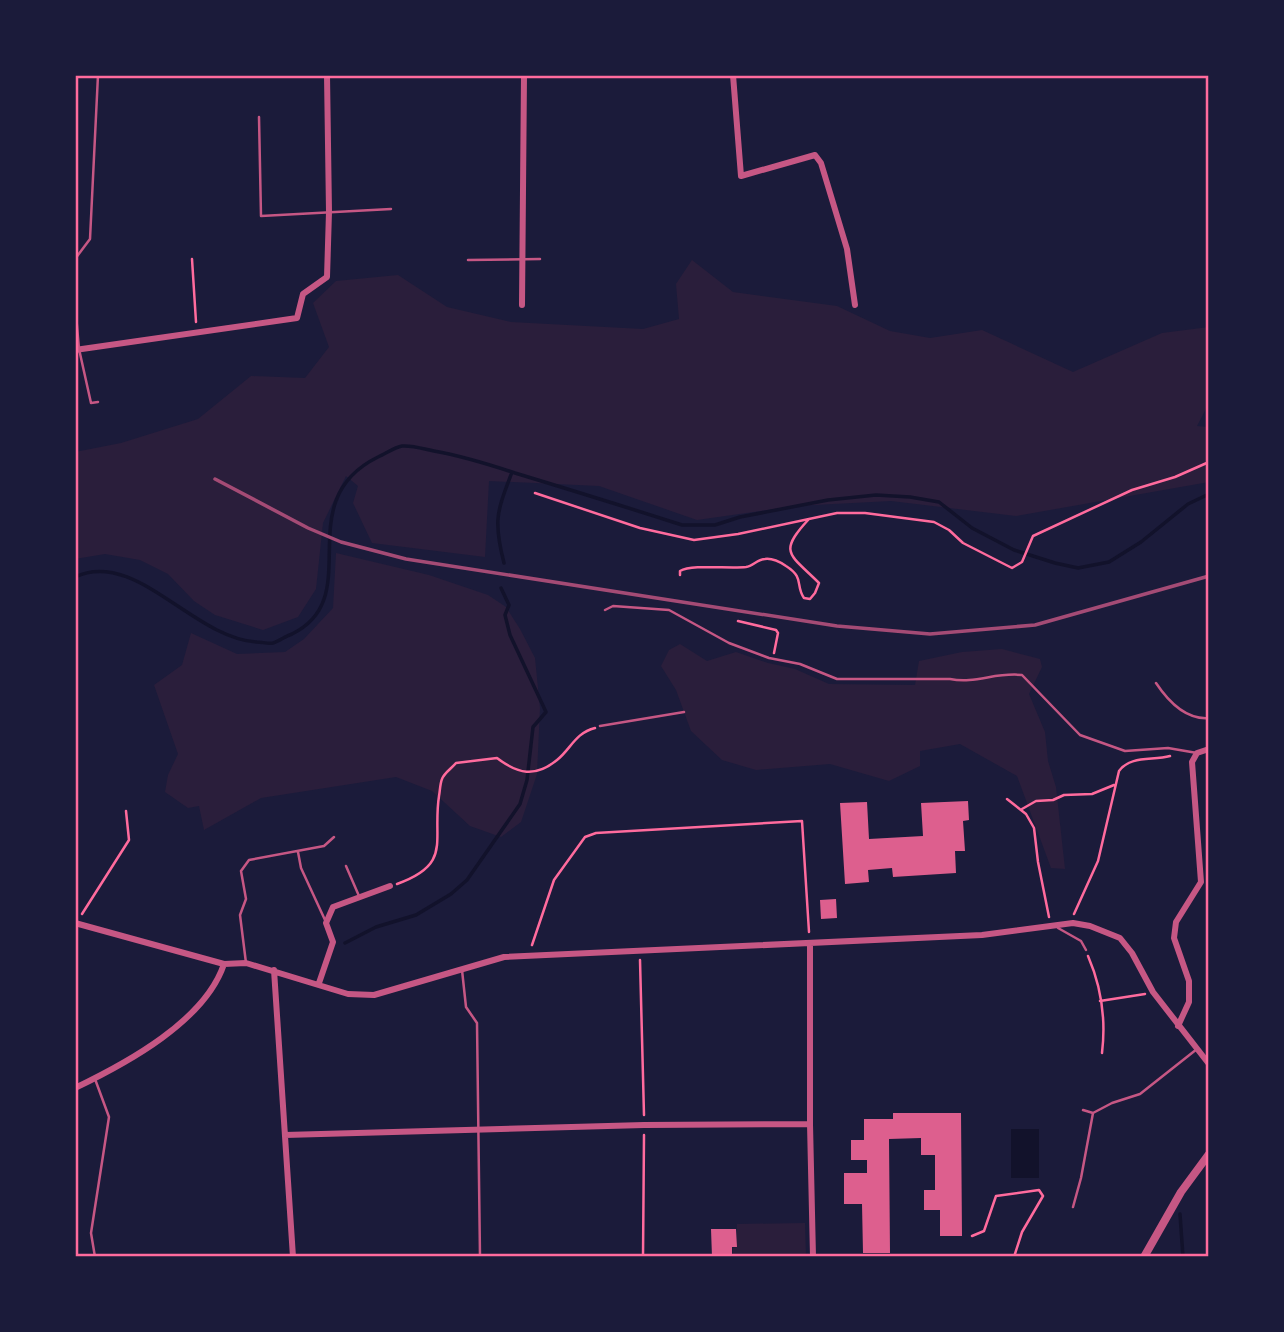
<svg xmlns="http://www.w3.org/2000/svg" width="1284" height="1332" viewBox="0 0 1284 1332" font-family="'Work Sans',sans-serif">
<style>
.green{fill:#2a1e3b}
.water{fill:#12122b}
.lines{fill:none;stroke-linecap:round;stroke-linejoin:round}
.stream{stroke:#12122b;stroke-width:3.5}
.building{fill:#dd5f8e}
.path{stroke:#ff6b9d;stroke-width:2.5}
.service{stroke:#c65784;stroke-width:2.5}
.minor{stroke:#c65784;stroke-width:6}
.tertiary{stroke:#c65784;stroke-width:8}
.rail{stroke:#a44b75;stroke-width:3.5}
.neatline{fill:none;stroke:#ff6b9d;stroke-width:2.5}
</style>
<rect width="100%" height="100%" fill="#1b1b3a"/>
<path class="green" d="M 692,260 L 733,292 L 837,306 L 890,331 L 930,338 L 982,330 L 1073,372 L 1162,333 L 1209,327 L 1209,403 L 1197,426 L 1209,427 L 1209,482 L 1016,516 L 891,501 L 795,506 L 697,520 L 599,486 L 489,481 L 485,557 L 372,543 L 353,503 L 358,486 L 346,476 L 323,523 L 316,589 L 298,617 L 263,630 L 215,615 L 194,601 L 168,574 L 140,560 L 105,554 L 75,559 L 75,452 L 121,443 L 198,419 L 251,376 L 305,378 L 329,347 L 313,303 L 336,281 L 398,275 L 447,307 L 511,322 L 643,329 L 679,319 L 676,284 Z
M 336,553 L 429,575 L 488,595 L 506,607 L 520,629 L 535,658 L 540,708 L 537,774 L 521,822 L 501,837 L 470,826 L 432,791 L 396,777 L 261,798 L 204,830 L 199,806 L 188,808 L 165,792 L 168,775 L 178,754 L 154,685 L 182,665 L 191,633 L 237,654 L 285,652 L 304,639 L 333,608 Z
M 680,644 L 707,661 L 736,652 L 768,663 L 795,669 L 829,684 L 915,685 L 919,661 L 962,652 L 1002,649 L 1040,659 L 1042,667 L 1029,694 L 1045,732 L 1048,761 L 1056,787 L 1065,869 L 1051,868 L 1017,776 L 960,744 L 920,751 L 920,766 L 889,781 L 830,764 L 756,770 L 722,760 L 691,731 L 676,690 L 661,666 L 669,650 Z
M 805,1223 L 806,1257 L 733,1257 L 733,1248 L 737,1247 L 737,1224 Z"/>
<path class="water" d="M 1011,1129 L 1039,1129 L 1039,1178 L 1011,1178 Z"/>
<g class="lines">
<path class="stream" d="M 504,563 C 493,520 497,512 512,472
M 75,577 C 135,548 194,639 257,642 C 262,642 268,644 273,643 C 279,641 286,636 292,634 C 368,597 287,502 378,457 C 385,454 395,447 402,446 C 412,445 424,449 434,451 C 462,456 488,464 515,473 C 571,490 626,507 682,525 L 715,525 L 740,517 L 828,500 L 876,495 L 910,497 L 939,502 L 972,528 L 1014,550 L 1055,563 L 1078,568 L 1109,562 L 1141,542 L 1188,504 L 1209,494
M 345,943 L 376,927 L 416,915 L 451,894 L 467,880 L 520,804 L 527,780 L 533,727 L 546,712 L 510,635 L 505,615 L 509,605 L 501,588
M 1180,1214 L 1183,1257"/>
</g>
<path class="building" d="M 968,801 L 969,820 L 963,821 L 965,851 L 955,851 L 956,873 L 893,877 L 892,868 L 868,870 L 869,882 L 845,884 L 840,803 L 867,802 L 869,839 L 923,836 L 921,803 Z
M 836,899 L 837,918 L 821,919 L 820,900 Z
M 893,1113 L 961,1113 L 962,1236 L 940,1236 L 940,1210 L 924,1210 L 924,1190 L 935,1190 L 935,1155 L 921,1155 L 921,1138 L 889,1139 L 890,1253 L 863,1253 L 862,1204 L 844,1204 L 844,1173 L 867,1173 L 867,1160 L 851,1160 L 851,1140 L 864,1140 L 864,1119 L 893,1119 Z
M 711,1229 L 736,1229 L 737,1247 L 732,1247 L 732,1257 L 712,1257 Z"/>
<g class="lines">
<path class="path" d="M 192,259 L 196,322
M 535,493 L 640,528 L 694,540 L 738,534 L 837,513 L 865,513 L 934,522 L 949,530 L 963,543 L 1012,568 L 1022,562 L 1033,536 L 1132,490 L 1175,477 L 1209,462
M 680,575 L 680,571 C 692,564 729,569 746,567 C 753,566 758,559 765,559 C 773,558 780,562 786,566 C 805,578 795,585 804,598 L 810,599 L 815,593 L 819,583 C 790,554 777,553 809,519
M 738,621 L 776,630 L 778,633 L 774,653
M 1007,799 L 1026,814 L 1034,828 L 1038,862 L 1049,917
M 1022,809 L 1036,801 L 1053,800 L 1064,795 L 1092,794 L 1114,785
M 397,884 C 453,864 432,841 439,796 C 440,791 440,784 442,779 C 444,773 452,768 456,763 L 497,758 C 518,774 535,778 557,760 C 571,749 575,733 595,728
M 82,914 L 129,840 L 126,811
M 1074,914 L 1098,861 L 1119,771 C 1131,755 1152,761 1170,756
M 532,945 L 554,880 L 585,837 L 596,833 L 802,821 L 809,932
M 1088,956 C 1101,986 1106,1020 1102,1053
M 640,960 L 644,1115
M 1100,1001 L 1145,994
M 972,1236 L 984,1231 L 996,1196 L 1039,1190 L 1043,1196 L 1022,1232 L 1014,1257
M 643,1257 L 644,1135"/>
<path class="service" d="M 259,117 L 261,216 L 391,209
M 75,259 L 90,239 L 98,75
M 468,260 L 540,259
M 75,303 L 79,349 L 91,403 L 98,402
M 605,610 L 613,606 L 669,610 L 729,643 L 769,658 L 800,664 L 837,679 L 950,679 C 976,684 995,672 1022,675 L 1080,735 L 1125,751 L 1168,748 L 1197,753
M 1156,683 C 1168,701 1185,720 1209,718
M 600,726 L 684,712
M 298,852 L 301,868 L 325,920
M 346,866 L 359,896
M 1058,928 L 1081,941 L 1086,950
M 246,963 L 240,915 L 246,899 L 241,871 L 249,860 L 324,846 L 334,837
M 462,970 L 466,1007 L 477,1023 L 480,1257
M 95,1079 L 109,1117 L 91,1233 L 95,1257
M 1083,1110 L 1093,1113
M 1073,1207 L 1081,1178 L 1093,1113 L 1112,1103 L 1140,1094 L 1197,1049"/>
<path class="minor" d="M 733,75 L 741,176 L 815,155 L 821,163 L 847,249 L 855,305
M 522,305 L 524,75
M 75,350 L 297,318 L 303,294 L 327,277 L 329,212 L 327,75
M 75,923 L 224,964 L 246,963 L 348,994 L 374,995 L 504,957 L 982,935 L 1073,923 L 1090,926 L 1120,938 L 1132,953 L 1153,992 L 1209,1064
M 810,943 L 810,1124 L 813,1257
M 274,970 L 293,1257
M 319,983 L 333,942 L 326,923 L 333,907 L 390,886
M 1178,1026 L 1189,1002 L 1189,981 L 1174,938 L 1176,922 L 1201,882 L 1192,762 L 1197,753 L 1209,749
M 75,1088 C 127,1063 205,1021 224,964
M 285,1135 L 644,1125 L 810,1124"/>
<path class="tertiary" d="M 1144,1257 L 1181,1192 L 1209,1154"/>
<path class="rail" d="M 215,479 L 308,528 L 341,542 L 406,559 L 837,626 L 930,634 L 1035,625 L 1209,576"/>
</g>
<rect width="1284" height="1332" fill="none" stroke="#1b1b3a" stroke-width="154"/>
<rect x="77" y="77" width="1130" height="1178" class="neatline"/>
</svg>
